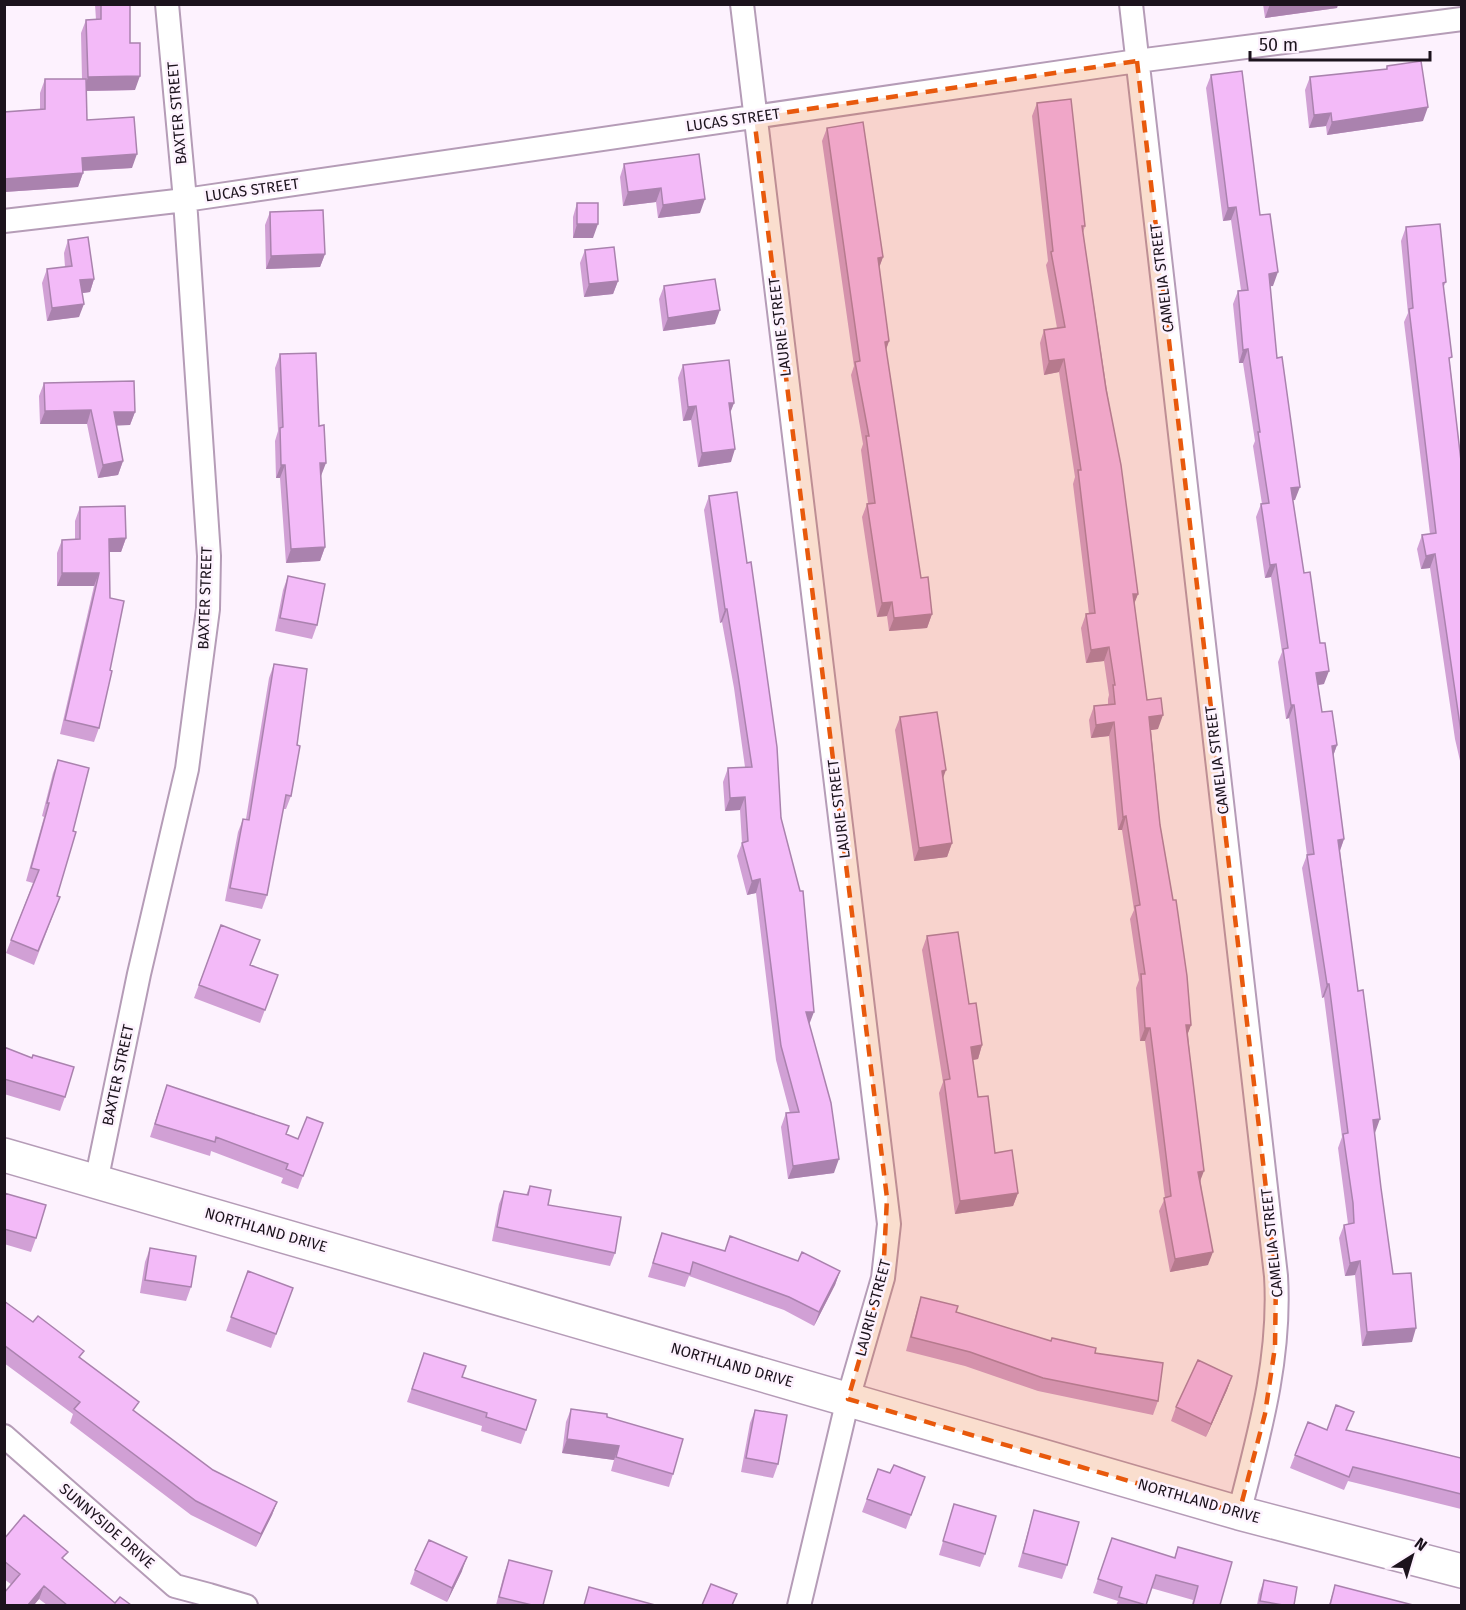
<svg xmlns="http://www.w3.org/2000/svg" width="1466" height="1610" viewBox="0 0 1466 1610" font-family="'Fira Sans',sans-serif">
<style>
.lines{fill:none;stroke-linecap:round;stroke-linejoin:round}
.street-casing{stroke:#b59cb7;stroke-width:26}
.secondary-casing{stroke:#b59cb7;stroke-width:36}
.street{stroke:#fff;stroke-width:22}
.secondary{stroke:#fff;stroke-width:33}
.wall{fill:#d1a0d5}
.shaded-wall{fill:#aa82ae}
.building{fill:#f3baf8;stroke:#aa82ae;stroke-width:1.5}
.marked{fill:#e8590c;fill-opacity:0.2;stroke:#e8590c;stroke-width:4.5;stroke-dasharray:12 8;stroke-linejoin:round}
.labels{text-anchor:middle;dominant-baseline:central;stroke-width:5;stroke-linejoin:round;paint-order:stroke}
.street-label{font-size:15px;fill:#1c131d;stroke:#fdf2fe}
</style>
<rect width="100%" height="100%" fill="#fdf2fe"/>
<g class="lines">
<g class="street-casing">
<path id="street" d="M 742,4 L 889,1224 L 883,1278 L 848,1399 L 799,1606
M 1131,4 L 1276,1276 C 1281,1358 1259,1435 1239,1513
M 4,221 L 185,200 L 1137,61 L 1462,19
M 96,1182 L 139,974 L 187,769 L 208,609 L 209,556 L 185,200 L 167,4
M 4,1436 L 175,1586 L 209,1595 L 214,1606
M 209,1595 L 246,1606"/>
</g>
<g class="secondary-casing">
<path id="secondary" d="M 4,1155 L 1239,1513 L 1462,1571"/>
</g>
<use href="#street" class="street"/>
<use href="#secondary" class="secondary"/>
</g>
<path class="wall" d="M 95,4 L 130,4 L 130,43 L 135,90 L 86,91 L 87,120 L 132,168 L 83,171 L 83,173 L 78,187 L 4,192 L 4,112 L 40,109 L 40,93 L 45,79 L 82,79 L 81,33 L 86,20 L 96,20 Z
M 1263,4 L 1338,4 L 1337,8 L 1265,18 Z
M 1387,66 L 1423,121 L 1327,135 L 1326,126 L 1309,128 L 1305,90 L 1310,77 L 1386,69 Z
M 1211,75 L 1260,215 L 1273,286 L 1270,286 L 1277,358 L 1295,500 L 1293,500 L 1304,573 L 1324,684 L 1318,685 L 1322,712 L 1337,745 L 1333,756 L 1344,839 L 1340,851 L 1375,1133 L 1374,1133 L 1381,1188 L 1393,1274 L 1412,1342 L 1362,1346 L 1355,1275 L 1345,1276 L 1339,1238 L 1344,1225 L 1348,1224 L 1338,1148 L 1342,1137 L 1324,997 L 1322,998 L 1302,868 L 1307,855 L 1289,718 L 1286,719 L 1278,662 L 1282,652 L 1271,577 L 1265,578 L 1256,517 L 1261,504 L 1262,504 L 1253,446 L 1255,441 L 1243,363 L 1239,363 L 1233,304 L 1238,291 L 1241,290 L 1231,220 L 1223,221 L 1206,88 Z
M 1037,103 L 1085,226 L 1083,233 L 1138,594 L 1134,603 L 1147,700 L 1158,729 L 1151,730 L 1160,825 L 1191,1025 L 1188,1033 L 1208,1265 L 1170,1272 L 1159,1211 L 1165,1198 L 1156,1129 L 1145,1041 L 1140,1041 L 1136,988 L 1139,980 L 1130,919 L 1134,910 L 1122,830 L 1118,830 L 1109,736 L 1091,738 L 1089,720 L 1094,706 L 1108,705 L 1108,699 L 1109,695 L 1104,661 L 1086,663 L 1081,628 L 1086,614 L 1089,614 L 1073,484 L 1075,477 L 1059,372 L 1044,375 L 1040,343 L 1044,330 L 1057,328 L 1046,265 L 1048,261 L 1032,116 Z
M 827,128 L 883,257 L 879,267 L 889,341 L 886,350 L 921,578 L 932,614 L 927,628 L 889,631 L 887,616 L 877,617 L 862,517 L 867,504 L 868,503 L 861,450 L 863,444 L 851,375 L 854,366 L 822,141 Z
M 624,164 L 700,213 L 658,218 L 656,202 L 623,206 L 620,177 Z
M 577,203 L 593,238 L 573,238 L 573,217 Z
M 270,212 L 325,254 L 320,267 L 266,269 L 265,225 Z
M 1406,227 L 1446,282 L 1443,288 L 1450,364 L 1461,461 L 1461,765 L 1455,739 L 1430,568 L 1421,569 L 1417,549 L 1422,535 L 1430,534 L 1404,322 L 1408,313 L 1401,241 Z
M 68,240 L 94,279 L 90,292 L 82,293 L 79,317 L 47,321 L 42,283 L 47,269 L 65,267 L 64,253 Z
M 585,250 L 618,281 L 613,294 L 584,297 L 580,263 Z
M 664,286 L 715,324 L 663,331 L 659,299 Z
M 280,354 L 321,476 L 325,547 L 320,561 L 286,563 L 280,478 L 276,478 L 275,441 L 278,431 L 275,368 Z
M 683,365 L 734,403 L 730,412 L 731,462 L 698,467 L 691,420 L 683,421 L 678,378 Z
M 44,383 L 135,412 L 130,425 L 116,425 L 123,461 L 118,475 L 98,478 L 87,424 L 40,424 L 39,396 Z
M 709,496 L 781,818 L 809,1023 L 834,1173 L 788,1179 L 781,1127 L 786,1113 L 790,1113 L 776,1060 L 756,893 L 747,895 L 737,856 L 742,843 L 740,810 L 725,811 L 723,782 L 728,768 L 745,767 L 734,688 L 722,622 L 720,623 L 704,510 Z
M 80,507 L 126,538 L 121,552 L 110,552 L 110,670 L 99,728 L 94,742 L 60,734 L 94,586 L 57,586 L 57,553 L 62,540 L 75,539 L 75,521 Z
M 288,576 L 317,625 L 312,639 L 275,631 L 283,590 Z
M 274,664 L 297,745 L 291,796 L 286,809 L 283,809 L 267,895 L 262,909 L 225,901 L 238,832 L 243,819 L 246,819 L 269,678 Z
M 900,717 L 943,779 L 952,843 L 947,857 L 914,861 L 895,730 Z
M 58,760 L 57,896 L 60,897 L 34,965 L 6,953 L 33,883 L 26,881 L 44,817 L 42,816 L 53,773 Z
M 221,925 L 251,965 L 278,975 L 260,1023 L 194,998 Z
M 927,936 L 969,1004 L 982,1045 L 978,1059 L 973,1060 L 978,1097 L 995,1153 L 1018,1193 L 1013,1206 L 955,1214 L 939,1093 L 943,1082 L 922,950 Z
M 4,1047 L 65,1097 L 60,1111 L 4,1094 Z
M 167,1085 L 298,1139 L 323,1123 L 298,1189 L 281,1183 L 283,1178 L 211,1151 L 210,1156 L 150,1137 Z
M 530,1186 L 548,1205 L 615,1253 L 610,1266 L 492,1241 L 499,1204 L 504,1191 L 526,1195 Z
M 4,1193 L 36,1238 L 31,1252 L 4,1244 Z
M 662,1233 L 725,1251 L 798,1261 L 840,1271 L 835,1285 L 814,1326 L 784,1310 L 689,1276 L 685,1287 L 648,1277 Z
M 150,1248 L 191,1287 L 186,1301 L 140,1293 L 145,1262 Z
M 248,1271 L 293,1288 L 271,1348 L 226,1331 Z
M 921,1297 L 956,1312 L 1051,1341 L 1095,1353 L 1158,1401 L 1153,1415 L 1038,1391 L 965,1366 L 906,1351 L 917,1310 Z
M 4,1301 L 81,1358 L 135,1412 L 213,1470 L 277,1502 L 272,1515 L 256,1547 L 191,1515 L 70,1423 L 73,1414 L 4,1363 Z
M 424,1353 L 462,1377 L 526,1430 L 521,1444 L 481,1431 L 482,1426 L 407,1402 Z
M 1232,1376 L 1227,1390 L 1206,1437 L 1171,1421 L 1176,1407 Z
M 571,1409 L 607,1417 L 673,1474 L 669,1487 L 611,1471 L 614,1460 L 562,1453 L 566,1422 Z
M 755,1410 L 778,1464 L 773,1478 L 741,1472 L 750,1423 Z
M 1308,1422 L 1327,1430 L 1347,1430 L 1461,1458 L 1461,1509 L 1348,1481 L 1344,1490 L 1290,1468 Z
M 878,1469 L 890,1473 L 925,1477 L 906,1529 L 862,1512 Z
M 954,1504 L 985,1554 L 980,1567 L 939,1555 Z
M 1034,1510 L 1067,1565 L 1062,1579 L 1018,1567 L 1030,1524 Z
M 1112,1538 L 1174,1558 L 1178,1547 L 1220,1605 L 1192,1605 L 1193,1600 L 1151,1588 L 1146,1605 L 1116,1605 L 1118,1601 L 1093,1593 Z
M 4,1539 L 65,1560 L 115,1603 L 131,1605 L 47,1605 L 39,1599 L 34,1605 L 4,1605 L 12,1585 L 4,1579 Z
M 509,1560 L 543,1605 L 496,1605 L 504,1574 Z
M 415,1570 L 462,1571 L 447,1602 L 410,1584 Z
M 1264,1580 L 1294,1605 L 1257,1605 L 1259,1594 Z
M 1335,1585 L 1413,1605 L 1329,1605 Z"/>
<path class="shaded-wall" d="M 1270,4 L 1338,4 L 1337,8 L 1265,18 Z
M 140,76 L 135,90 L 83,91 L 88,77 Z
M 1428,107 L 1423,121 L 1327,135 L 1332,122 Z
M 1331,113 L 1326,126 L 1309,128 L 1314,115 Z
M 137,154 L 132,168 L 77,171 L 82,158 Z
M 83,173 L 78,187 L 4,192 L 4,179 Z
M 661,188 L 656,202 L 623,206 L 628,192 Z
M 705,199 L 700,213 L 658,218 L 663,205 Z
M 1236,207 L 1231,220 L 1223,221 L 1228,208 Z
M 577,224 L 598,224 L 593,238 L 573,238 Z
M 325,254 L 320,267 L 266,269 L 271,256 Z
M 883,257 L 878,271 L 878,258 Z
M 1278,272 L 1273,286 L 1264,287 L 1269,274 Z
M 94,279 L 90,292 L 76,294 L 80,280 Z
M 618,281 L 613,294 L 584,297 L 589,284 Z
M 84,304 L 79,317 L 47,321 L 52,308 Z
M 720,310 L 715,324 L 663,331 L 668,318 Z
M 889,341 L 884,355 L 885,342 Z
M 1248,349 L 1243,363 L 1239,363 L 1243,350 Z
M 1064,359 L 1059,372 L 1044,375 L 1049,361 Z
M 729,403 L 734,403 L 729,416 Z
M 696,406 L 691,420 L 683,421 L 688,407 Z
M 91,410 L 87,424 L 40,424 L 45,411 Z
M 114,412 L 135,412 L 130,425 L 109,426 Z
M 735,449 L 731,462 L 698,467 L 702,453 Z
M 123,461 L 118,475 L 98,478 L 103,465 Z
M 320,463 L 326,463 L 321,476 Z
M 281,465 L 285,465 L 280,478 L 276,478 Z
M 1300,487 L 1295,500 L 1286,501 L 1291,488 Z
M 126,538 L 121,552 L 105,552 L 109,539 Z
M 325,547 L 320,561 L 286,563 L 291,549 Z
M 1435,554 L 1430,568 L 1421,569 L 1426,556 Z
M 1276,564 L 1271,577 L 1265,578 L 1270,565 Z
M 62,573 L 99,573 L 94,586 L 57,586 Z
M 1133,594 L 1138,594 L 1133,607 Z
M 892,602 L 887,616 L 877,617 L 882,603 Z
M 725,609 L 727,609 L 722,622 L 720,623 Z
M 932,614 L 927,628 L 889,631 L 894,618 Z
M 1109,647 L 1104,661 L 1086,663 L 1091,650 Z
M 1329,671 L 1324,684 L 1311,686 L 1316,673 Z
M 1291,705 L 1294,705 L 1289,718 L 1286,719 Z
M 1163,715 L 1158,729 L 1145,731 L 1149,717 Z
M 1114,722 L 1109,736 L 1091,738 L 1096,725 Z
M 1337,745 L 1332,759 L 1332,746 Z
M 946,770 L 941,784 L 942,771 Z
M 745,797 L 740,810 L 725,811 L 730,798 Z
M 1126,816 L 1122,830 L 1118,830 L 1123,817 Z
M 1344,839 L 1339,853 L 1338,840 Z
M 952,843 L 947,857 L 914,861 L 919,848 Z
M 760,879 L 756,893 L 747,895 L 752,881 Z
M 1327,984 L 1329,984 L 1324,997 L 1322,998 Z
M 806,1012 L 814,1012 L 809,1025 Z
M 1186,1025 L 1191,1025 L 1186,1038 Z
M 1145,1028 L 1150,1028 L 1145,1041 L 1140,1041 Z
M 982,1045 L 978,1059 L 966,1061 L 971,1047 Z
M 1380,1119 L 1375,1133 L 1368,1134 L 1373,1120 Z
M 839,1159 L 834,1173 L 788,1179 L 793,1166 Z
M 1204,1171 L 1199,1184 L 1198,1172 Z
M 1018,1193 L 1013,1206 L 955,1214 L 960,1201 Z
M 1213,1252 L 1208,1265 L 1170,1272 L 1175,1259 Z
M 1360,1261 L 1355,1275 L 1345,1276 L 1350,1263 Z
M 840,1271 L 835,1285 L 814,1326 L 819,1312 Z
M 1416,1328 L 1412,1342 L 1362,1346 L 1367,1332 Z
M 1232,1376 L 1227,1390 L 1206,1437 L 1211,1424 Z
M 567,1439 L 619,1446 L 614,1460 L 562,1453 Z
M 277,1502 L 272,1515 L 256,1547 L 261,1534 Z
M 467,1557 L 462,1571 L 447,1602 L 452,1588 Z
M 44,1586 L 39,1599 L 34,1605 L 28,1605 Z"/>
<path class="building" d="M 101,4 L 130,4 L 130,43 L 140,43 L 140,76 L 88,77 L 86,20 L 101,19 Z
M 1421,61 L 1428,107 L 1332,122 L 1331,113 L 1314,115 L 1310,77 L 1387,69 L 1387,66 Z
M 1242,71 L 1260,215 L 1270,214 L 1278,272 L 1269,274 L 1277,358 L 1282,357 L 1300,487 L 1291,488 L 1304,573 L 1310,572 L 1320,643 L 1325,643 L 1329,671 L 1316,673 L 1322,712 L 1332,711 L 1337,745 L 1332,746 L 1344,839 L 1338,840 L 1358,991 L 1363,990 L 1380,1119 L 1373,1120 L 1381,1188 L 1393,1274 L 1411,1273 L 1416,1328 L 1367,1332 L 1360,1261 L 1350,1263 L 1344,1225 L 1354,1223 L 1353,1203 L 1343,1134 L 1348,1133 L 1329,984 L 1327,984 L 1307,855 L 1314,854 L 1294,705 L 1291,705 L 1283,649 L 1288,648 L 1276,564 L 1270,565 L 1261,504 L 1269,503 L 1258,432 L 1260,432 L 1248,349 L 1243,350 L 1238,291 L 1248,290 L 1236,207 L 1228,208 L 1211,75 Z
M 45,79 L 86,79 L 87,120 L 134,117 L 137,154 L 82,158 L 83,173 L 4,179 L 4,112 L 45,109 Z
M 1071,99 L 1085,226 L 1082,226 L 1106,389 L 1121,465 L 1138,594 L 1133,594 L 1147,700 L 1161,698 L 1163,715 L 1149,717 L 1160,825 L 1173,900 L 1176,900 L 1187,976 L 1191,1025 L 1186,1025 L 1204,1171 L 1198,1172 L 1213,1252 L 1175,1259 L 1164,1198 L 1171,1196 L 1161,1115 L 1150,1028 L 1145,1028 L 1141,974 L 1145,974 L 1135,906 L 1140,905 L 1126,816 L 1123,817 L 1114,722 L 1096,725 L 1094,706 L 1115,704 L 1113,685 L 1115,685 L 1109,647 L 1091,650 L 1086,614 L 1095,613 L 1078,470 L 1081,470 L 1064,359 L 1049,361 L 1044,330 L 1065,327 L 1051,252 L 1053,251 L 1037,103 Z
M 863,122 L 883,257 L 878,258 L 889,341 L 885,342 L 921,578 L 928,577 L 932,614 L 894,618 L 892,602 L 882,603 L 867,504 L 875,503 L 866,436 L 869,436 L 855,362 L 860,361 L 827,128 Z
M 699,154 L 705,199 L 663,205 L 661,188 L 628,192 L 624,164 Z
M 577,203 L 598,203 L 598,224 L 577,224 Z
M 323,210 L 325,254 L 271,256 L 270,212 Z
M 1440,224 L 1446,282 L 1443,283 L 1452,357 L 1449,358 L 1461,461 L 1461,732 L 1435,554 L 1426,556 L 1422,535 L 1436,533 L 1409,309 L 1413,308 L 1406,227 Z
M 88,237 L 94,279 L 80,280 L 84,304 L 52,308 L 47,269 L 72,266 L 68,240 Z
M 614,247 L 618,281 L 589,284 L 585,250 Z
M 715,279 L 720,310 L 668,318 L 664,286 Z
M 316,353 L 319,426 L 324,425 L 326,463 L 320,463 L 325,547 L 291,549 L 285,465 L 281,465 L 280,428 L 283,427 L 280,354 Z
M 729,360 L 734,403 L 729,403 L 735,449 L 702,453 L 696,406 L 688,407 L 683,365 Z
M 134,381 L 135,412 L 114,412 L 123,461 L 103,465 L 91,410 L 45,411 L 44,383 Z
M 737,492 L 747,563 L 751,562 L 777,747 L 781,818 L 800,891 L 803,891 L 814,1012 L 806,1012 L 831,1103 L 839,1159 L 793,1166 L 786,1113 L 799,1112 L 781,1046 L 760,879 L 752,881 L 742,843 L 748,841 L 745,797 L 730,798 L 728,768 L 752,767 L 738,675 L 727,609 L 725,609 L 709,496 Z
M 125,506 L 126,538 L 109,539 L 110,598 L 124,601 L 110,670 L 112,671 L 99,728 L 65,720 L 99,573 L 62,573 L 62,540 L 80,539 L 80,507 Z
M 288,576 L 325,584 L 317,625 L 280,618 Z
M 274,664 L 307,669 L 297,745 L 300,746 L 291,796 L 286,795 L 267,895 L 230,888 L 243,819 L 249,820 Z
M 937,712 L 946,770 L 942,771 L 952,843 L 919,848 L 900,717 Z
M 58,760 L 89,768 L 73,831 L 76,832 L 57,896 L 60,897 L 38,951 L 11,940 L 39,870 L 31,868 L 49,803 L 47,803 Z
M 221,925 L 260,940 L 250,965 L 278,975 L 265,1010 L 199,985 Z
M 958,932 L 969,1004 L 976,1003 L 982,1045 L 971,1047 L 978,1097 L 988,1096 L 995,1153 L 1012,1150 L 1018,1193 L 960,1201 L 944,1080 L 950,1079 L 927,936 Z
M 4,1047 L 32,1058 L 33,1055 L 74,1067 L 65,1097 L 4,1079 Z
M 167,1085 L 289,1126 L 286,1134 L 298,1139 L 307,1117 L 323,1123 L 303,1176 L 286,1169 L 288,1164 L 216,1137 L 215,1142 L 155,1124 Z
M 530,1186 L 551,1190 L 548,1205 L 621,1217 L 615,1253 L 497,1227 L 504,1191 L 528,1195 Z
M 4,1193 L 46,1205 L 36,1238 L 4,1229 Z
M 662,1233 L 725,1251 L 730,1236 L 798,1261 L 802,1252 L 840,1271 L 819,1312 L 789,1297 L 693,1262 L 690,1274 L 653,1263 Z
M 150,1248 L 196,1256 L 191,1287 L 145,1280 Z
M 248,1271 L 293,1288 L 276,1334 L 231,1317 Z
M 921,1297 L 958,1306 L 956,1312 L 1051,1341 L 1052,1338 L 1096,1348 L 1095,1353 L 1163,1363 L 1158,1401 L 1043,1378 L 970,1352 L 911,1337 Z
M 4,1301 L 33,1322 L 38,1316 L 84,1351 L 79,1357 L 139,1402 L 133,1410 L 213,1470 L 277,1502 L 261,1534 L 196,1501 L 74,1409 L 80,1402 L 4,1345 Z
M 424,1353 L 466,1366 L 462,1377 L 536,1400 L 526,1430 L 486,1417 L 487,1413 L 412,1389 Z
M 1198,1360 L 1232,1376 L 1211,1424 L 1176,1407 Z
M 1336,1405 L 1354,1412 L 1346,1430 L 1461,1458 L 1461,1494 L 1353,1467 L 1349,1477 L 1295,1455 L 1308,1422 L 1327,1430 Z
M 571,1409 L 607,1414 L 607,1417 L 683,1439 L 673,1474 L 616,1457 L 619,1446 L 567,1439 Z
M 755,1410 L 787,1415 L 778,1464 L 746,1458 Z
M 894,1465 L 925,1477 L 911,1515 L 867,1499 L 878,1469 L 890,1473 Z
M 954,1504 L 996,1516 L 985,1554 L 943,1541 Z
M 1034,1510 L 1079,1522 L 1067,1565 L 1023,1553 Z
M 24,1515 L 68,1552 L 62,1558 L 115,1603 L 120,1597 L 131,1605 L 67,1605 L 44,1586 L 28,1605 L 4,1605 L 4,1593 L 20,1574 L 4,1561 L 4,1539 Z
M 1112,1538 L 1175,1558 L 1178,1547 L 1232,1562 L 1220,1605 L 1193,1605 L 1198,1586 L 1156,1575 L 1146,1605 L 1119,1597 L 1122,1587 L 1098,1579 Z
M 429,1540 L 467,1557 L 452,1588 L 415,1570 Z
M 509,1560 L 552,1571 L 543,1605 L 532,1605 L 499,1597 Z
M 1264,1580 L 1297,1587 L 1294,1605 L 1283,1605 L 1260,1601 Z
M 711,1584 L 737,1594 L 732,1605 L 702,1605 Z
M 1335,1585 L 1413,1605 L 1330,1605 Z
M 589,1587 L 655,1605 L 584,1605 Z"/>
<path class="marked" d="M 1137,61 L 1276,1276 L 1275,1347 L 1265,1414 L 1239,1513 L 848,1399 L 883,1278 L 887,1198 L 754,117 Z"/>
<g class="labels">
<g class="street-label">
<text transform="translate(177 113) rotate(-95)">BAXTER STREET</text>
<text transform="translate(733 120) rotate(-8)">LUCAS STREET</text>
<text transform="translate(252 190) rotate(-8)">LUCAS STREET</text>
<text transform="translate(1162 278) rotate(-97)">CAMELIA STREET</text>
<text transform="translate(780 327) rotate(-97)">LAURIE STREET</text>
<text transform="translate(205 598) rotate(-88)">BAXTER STREET</text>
<text transform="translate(1217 760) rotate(-97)">CAMELIA STREET</text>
<text transform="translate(839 809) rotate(-97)">LAURIE STREET</text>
<text transform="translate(118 1075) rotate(-78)">BAXTER STREET</text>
<text transform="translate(266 1230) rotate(16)">NORTHLAND DRIVE</text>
<text transform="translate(1272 1243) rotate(-96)">CAMELIA STREET</text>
<text transform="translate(873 1308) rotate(-75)">LAURIE STREET</text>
<text transform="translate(732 1365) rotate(16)">NORTHLAND DRIVE</text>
<text transform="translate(1199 1501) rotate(16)">NORTHLAND DRIVE</text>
<text transform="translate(107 1526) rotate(41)">SUNNYSIDE DRIVE</text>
</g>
</g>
<rect width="1466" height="1610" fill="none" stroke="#1c131d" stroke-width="12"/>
<g transform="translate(1412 1556) rotate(37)" stroke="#fdf2fe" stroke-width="4.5" paint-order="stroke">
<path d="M0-4.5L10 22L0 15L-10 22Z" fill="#1c131d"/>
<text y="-9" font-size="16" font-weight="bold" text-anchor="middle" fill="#1c131d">N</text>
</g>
<path d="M1250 51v9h180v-9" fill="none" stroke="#1c131d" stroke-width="3"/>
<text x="1259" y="51" font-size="18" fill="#1c131d" stroke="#fdf2fe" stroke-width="4.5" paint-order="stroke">50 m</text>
</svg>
